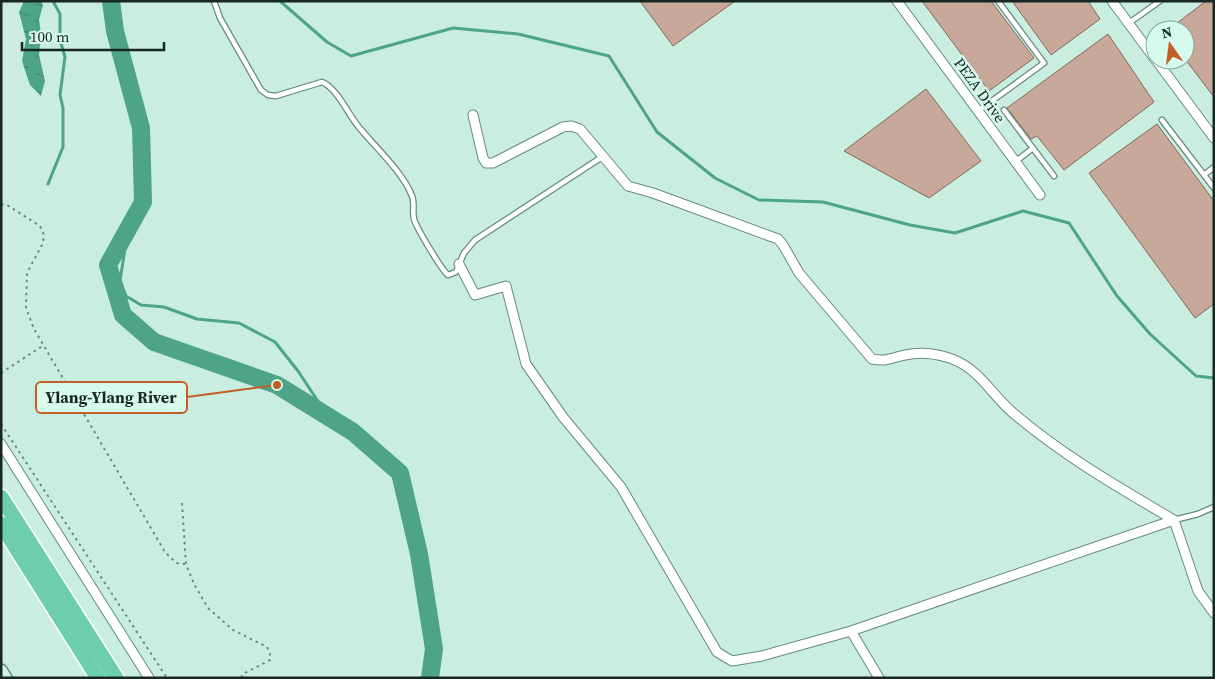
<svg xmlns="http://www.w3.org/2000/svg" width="1215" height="679" viewBox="0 0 1215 679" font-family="'Source Serif 4',serif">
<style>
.water{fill:url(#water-ripples)}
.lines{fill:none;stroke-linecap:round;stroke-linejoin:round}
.stream{stroke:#4da488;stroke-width:3}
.river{stroke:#4da488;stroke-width:18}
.building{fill:#c7a899;stroke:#84675a}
.lane-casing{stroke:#688a7d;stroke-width:7}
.street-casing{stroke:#688a7d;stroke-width:11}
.secondary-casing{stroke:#688a7d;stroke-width:14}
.highway-casing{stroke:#fff;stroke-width:18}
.path{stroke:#708980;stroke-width:2;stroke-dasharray:2.5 4;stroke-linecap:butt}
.lane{stroke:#fff;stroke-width:4.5}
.street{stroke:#fff;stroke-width:9}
.secondary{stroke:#d3f0e6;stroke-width:11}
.highway{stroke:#6dcead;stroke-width:15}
.labels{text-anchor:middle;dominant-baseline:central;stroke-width:5;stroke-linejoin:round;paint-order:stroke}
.street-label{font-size:15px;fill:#192722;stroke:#d6fbec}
.leader{fill:none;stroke:#c25e27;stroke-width:2}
.callout-dot{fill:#c25e27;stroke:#d6fbec;stroke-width:2}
.callout{fill:#d6fbec;stroke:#c25e27;stroke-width:2}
.callout-label{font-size:16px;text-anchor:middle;font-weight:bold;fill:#192722}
</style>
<defs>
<pattern id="water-ripples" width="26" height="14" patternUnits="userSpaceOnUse" patternTransform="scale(1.25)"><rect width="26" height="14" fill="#4da488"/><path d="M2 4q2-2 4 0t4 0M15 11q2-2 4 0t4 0" fill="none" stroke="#3f866f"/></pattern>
</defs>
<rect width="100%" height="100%" fill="#c9eddf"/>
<path class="water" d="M 24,1 L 41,1 L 43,5 L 39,20 L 41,34 L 39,55 L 45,81 L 41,96 L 30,85 L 22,61 L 26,39 L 19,12 Z"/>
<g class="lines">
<path class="stream" d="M 280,1 L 327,42 L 351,56 L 453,28 L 518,34 L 609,56 L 657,132 L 715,178 L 759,200 L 823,202 L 910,225 L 955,233 L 1023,211 L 1069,223 L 1117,296 L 1150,334 L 1196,376 L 1214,378
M 48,184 L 63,147 L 63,108 L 60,95 L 65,57 L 60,40 L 60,14 L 53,1
M 128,229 L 120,281 L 126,296 L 141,305 L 164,307 L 197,319 L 239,323 L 275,342 L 298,371 L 329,418"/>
<path class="river" d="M 111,1 L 115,31 L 141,128 L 143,202 L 108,265 L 123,315 L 154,342 L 277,385 L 353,432 L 400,473 L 419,554 L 434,649 L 430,678"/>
</g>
<path class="building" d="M 640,1 L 735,1 L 673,46 Z
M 922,1 L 991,1 L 1034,58 L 989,91 Z
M 1012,1 L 1088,1 L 1100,19 L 1051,55 Z
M 1206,1 L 1214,1 L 1214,97 L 1185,59 L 1185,30 L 1168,30 Z
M 1108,34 L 1154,102 L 1064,170 L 1037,136 L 1031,139 L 1007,108 Z
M 926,89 L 981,161 L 929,198 L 844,151 Z
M 1157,124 L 1214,201 L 1214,304 L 1195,318 L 1089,173 Z"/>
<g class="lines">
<g class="lane-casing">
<path id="lane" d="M 214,1 L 220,18 L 261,90 L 268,95 L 276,96 L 322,82 C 337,88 348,114 358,126 C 374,146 403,172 412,196 C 415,203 412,211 414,219 C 416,227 441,269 448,275 L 456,272 L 464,253 L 475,240 L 602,157
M 1129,23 L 1160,1
M 1004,110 L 1054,176
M 978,111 L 1044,63 L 998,1
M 1162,120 L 1214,188
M 1015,162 L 1033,148
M 1204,175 L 1214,167
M 1174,520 L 1198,514 L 1214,507"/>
</g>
<g class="street-casing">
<path id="street" d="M 897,1 L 1040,195
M 1112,1 L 1155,59
M 1156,60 L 1214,138
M 473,115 L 483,158 L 486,163 L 493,163 L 563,127 L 571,126 L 580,129 L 628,186 L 653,193 L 778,239 L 783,245 L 799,273 L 872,359 C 887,362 890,358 905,355 C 919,352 932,353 946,357 C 977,365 990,393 1012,412 C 1062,455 1118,487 1174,520 L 1198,591 L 1214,613
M 459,264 L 475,295 L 506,286 L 526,364 L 563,417 L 621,487 L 717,652 L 732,661 L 762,656 L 851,631 L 1174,520
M 1,444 L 149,678
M 851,631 L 879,678"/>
</g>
<g class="secondary-casing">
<path id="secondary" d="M 1,670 L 6,678"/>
</g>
<g class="highway-casing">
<path id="highway" d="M 1,497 L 116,678
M 1,524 L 98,678"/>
</g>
<path class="path" d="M 1,204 L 7,205 L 40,226 L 44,235 L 43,243 L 27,273 L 26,308 L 34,329 L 165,552 L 176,563 L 186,564
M 1,373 L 44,345
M 1,424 L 167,678
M 182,503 L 186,564 L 194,584 L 208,608 L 233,630 L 267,647 L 270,654 L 270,660 L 243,674 L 241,678"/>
<use href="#lane" class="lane"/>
<use href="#street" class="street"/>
<use href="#secondary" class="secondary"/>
<use href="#highway" class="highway"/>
</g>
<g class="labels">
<g class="street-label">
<text transform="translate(980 90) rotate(54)">PEZA Drive</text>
</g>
</g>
<path class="leader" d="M277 385L187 397"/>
<circle class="callout-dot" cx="277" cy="385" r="5"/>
<rect class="callout" x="36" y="382" width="151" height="31" rx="5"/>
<g class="callout-label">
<text x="111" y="403">Ylang-Ylang River</text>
</g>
<rect width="1215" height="679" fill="none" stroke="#192722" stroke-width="5"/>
<g transform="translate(1170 45) rotate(346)"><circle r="24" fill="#d6fbec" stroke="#8aa69b"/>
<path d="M0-4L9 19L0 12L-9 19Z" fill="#c25e27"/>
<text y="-8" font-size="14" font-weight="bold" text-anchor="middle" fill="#192722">N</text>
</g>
<path d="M22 42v8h142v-8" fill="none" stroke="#192722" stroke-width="2.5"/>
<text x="30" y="42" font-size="15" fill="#192722" stroke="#d6fbec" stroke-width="4" paint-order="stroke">100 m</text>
</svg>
